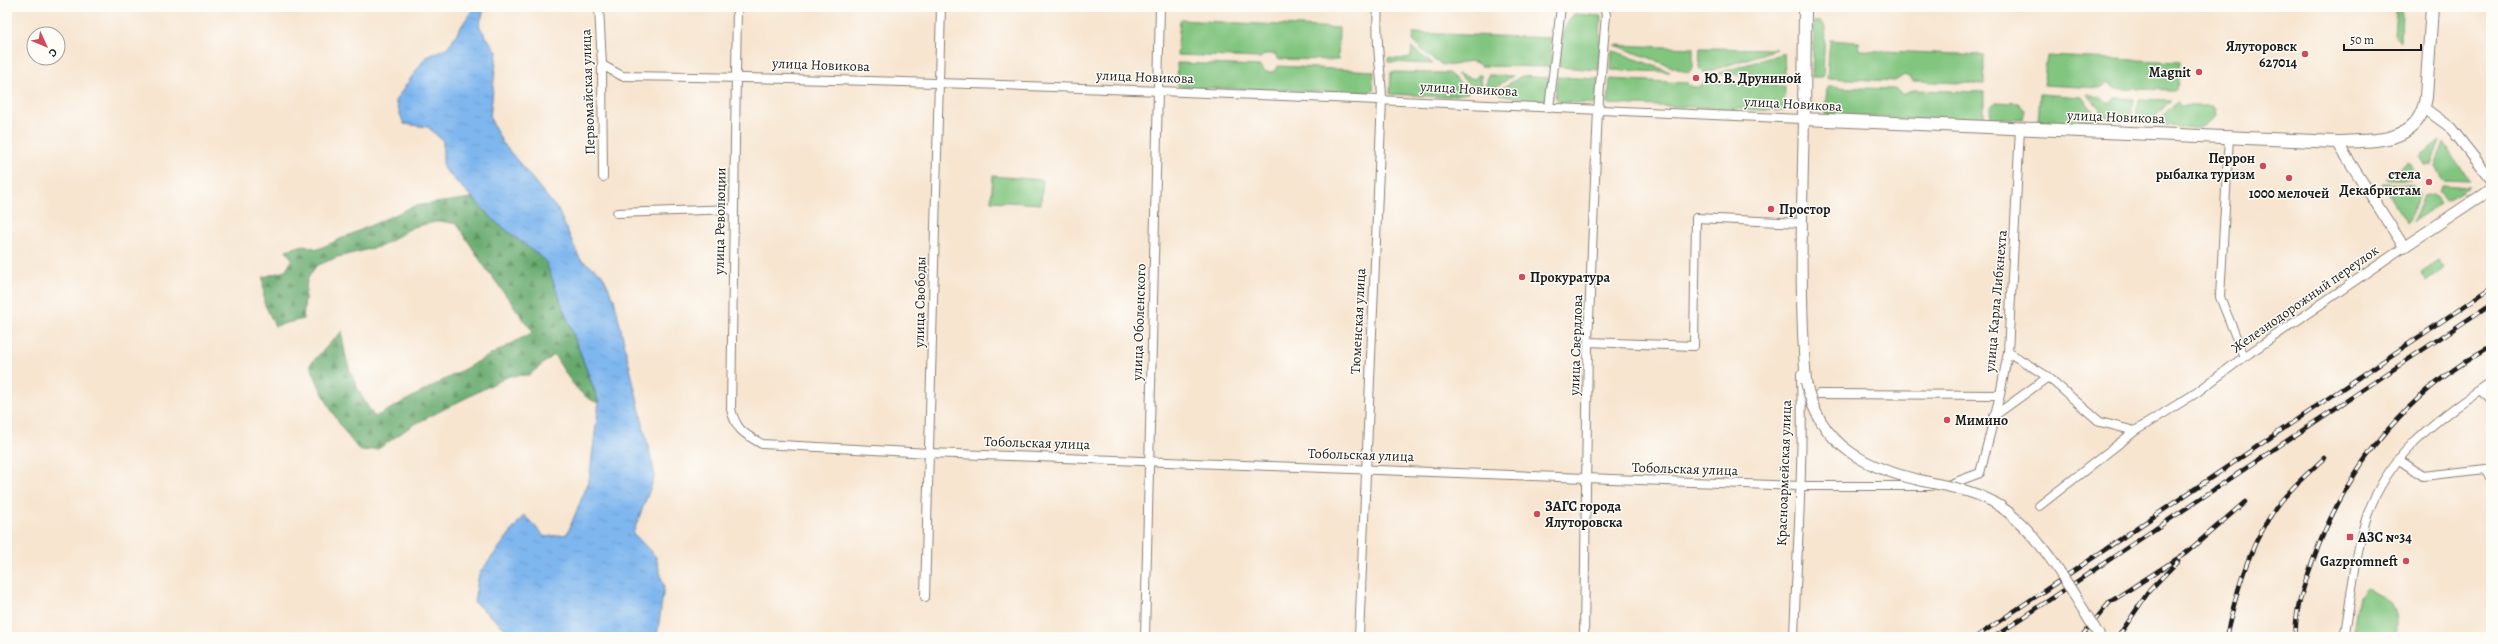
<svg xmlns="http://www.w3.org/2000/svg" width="2498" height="644" viewBox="0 0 2498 644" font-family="Alegreya,serif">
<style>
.grass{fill:#81c57f;stroke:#4e704e}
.forest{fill:url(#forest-firs);stroke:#426345}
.water{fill:url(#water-ripples);stroke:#4d6985}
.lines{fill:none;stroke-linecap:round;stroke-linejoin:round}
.minor-casing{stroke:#8a8076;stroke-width:10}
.tertiary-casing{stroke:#8a8076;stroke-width:12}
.secondary-casing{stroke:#8a8076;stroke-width:14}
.minor{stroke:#fff;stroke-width:8}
.tertiary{stroke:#fff;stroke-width:10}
.secondary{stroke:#fff;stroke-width:12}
.rail-casing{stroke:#1c1c1c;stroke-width:4.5}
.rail{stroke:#fdfcf7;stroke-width:3;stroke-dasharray:9;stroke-linecap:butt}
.tertiary-bridge-casing{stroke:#8a8076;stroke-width:12;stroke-linecap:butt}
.tertiary-bridge{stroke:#fff;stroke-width:10}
.poi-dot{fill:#d1495b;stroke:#fdfcf7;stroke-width:1.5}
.labels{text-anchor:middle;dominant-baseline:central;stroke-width:3;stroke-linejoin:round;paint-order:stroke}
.poi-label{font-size:14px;font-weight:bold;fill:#1c1c1c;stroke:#fdfcf7;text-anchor:start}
.street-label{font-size:14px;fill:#1c1c1c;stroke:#fdfcf7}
</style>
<defs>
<pattern id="forest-firs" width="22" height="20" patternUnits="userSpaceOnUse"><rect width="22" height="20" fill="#68aa6e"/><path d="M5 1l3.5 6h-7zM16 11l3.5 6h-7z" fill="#558a5a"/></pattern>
<pattern id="water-ripples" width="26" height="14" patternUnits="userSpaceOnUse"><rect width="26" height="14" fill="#7eb6ee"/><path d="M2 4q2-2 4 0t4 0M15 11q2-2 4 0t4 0" fill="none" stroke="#6c9ccc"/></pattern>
</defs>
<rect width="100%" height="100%" fill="#fdfcf7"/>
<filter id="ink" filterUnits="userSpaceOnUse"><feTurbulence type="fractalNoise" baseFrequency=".025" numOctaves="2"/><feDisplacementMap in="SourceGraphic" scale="8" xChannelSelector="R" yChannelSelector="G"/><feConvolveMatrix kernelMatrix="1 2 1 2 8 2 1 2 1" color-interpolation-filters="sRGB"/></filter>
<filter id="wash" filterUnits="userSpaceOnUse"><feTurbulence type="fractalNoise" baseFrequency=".012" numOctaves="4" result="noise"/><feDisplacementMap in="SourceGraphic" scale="16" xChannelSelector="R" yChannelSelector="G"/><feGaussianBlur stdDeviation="0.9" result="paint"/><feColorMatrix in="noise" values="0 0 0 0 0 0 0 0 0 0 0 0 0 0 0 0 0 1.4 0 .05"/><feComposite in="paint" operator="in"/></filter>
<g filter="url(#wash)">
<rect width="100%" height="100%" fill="#f7e5d0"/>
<path class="grass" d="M 2402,8 L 2401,42 L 2394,34 L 2396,11 Z
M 1574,14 L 1601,16 L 1599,70 L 1559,67 C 1560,48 1560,29 1574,14 Z
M 1180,20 L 1339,28 L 1338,60 L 1278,59 L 1275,54 L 1265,54 L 1260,58 L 1177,55 Z
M 1814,22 L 1820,22 L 1825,26 L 1823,77 L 1812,77 Z
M 1414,33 L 1551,38 L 1551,67 L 1481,66 C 1467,54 1458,70 1441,64 C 1431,60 1421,48 1413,41 Z
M 1830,40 L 1858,42 L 1859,50 L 1984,55 L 1984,84 L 1912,81 L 1909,77 L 1904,75 L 1895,81 L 1827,78 Z
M 1615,45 L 1693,48 L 1693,68 L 1688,73 Z
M 1412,48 L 1433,64 L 1388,62 L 1388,58 L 1399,59 L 1411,57 Z
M 1700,48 L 1777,49 L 1704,73 L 1699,68 Z
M 1612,50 L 1670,72 L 1611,70 Z
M 1784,53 L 1785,76 L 1716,74 Z
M 2047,56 L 2180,62 L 2177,90 L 2117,89 L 2108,83 L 2100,88 L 2043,85 Z
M 1177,63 L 1260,66 L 1266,72 L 1273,72 L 1278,66 L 1374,71 L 1373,90 L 1368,93 L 1178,87 Z
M 1391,72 L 1448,73 L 1468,89 L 1468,93 L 1444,97 L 1390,94 Z
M 1457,74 L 1475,79 L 1478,75 L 1481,75 L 1482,88 L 1476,90 Z
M 1488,75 L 1513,76 L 1494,88 L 1486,89 Z
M 1522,76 L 1550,78 L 1548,99 L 1530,101 L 1500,94 L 1498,90 Z
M 1557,77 L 1599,79 L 1596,104 L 1559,102 L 1555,97 Z
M 1610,79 L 1688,83 L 1692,87 L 1701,87 L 1704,82 L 1785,86 L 1784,111 L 1608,104 Z
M 1827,87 L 1895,89 L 1903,95 L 1913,90 L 1984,92 L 1984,122 L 1825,115 Z
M 2040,94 L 2082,97 L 2100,120 L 2077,125 L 2038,122 Z
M 2087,95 L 2099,97 L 2107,102 L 2112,102 L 2115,98 L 2133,99 L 2131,118 L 2106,117 Z
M 2138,99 L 2171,100 L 2153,119 L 2136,118 Z
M 2177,101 L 2180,106 L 2212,106 L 2215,109 L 2216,115 C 2200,136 2181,128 2159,123 L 2158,120 Z
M 1995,102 L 2018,103 L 2024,109 L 2023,119 L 1991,118 L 1990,108 Z
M 2440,140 L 2431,165 L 2424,165 L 2419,156 Z
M 2444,142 L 2469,181 L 2443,180 L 2435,167 Z
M 2409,162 L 2415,171 L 2411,179 L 2386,179 Z
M 993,176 L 1043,180 L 1041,204 L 991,201 Z
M 2382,183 L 2412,184 L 2420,195 L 2407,223 Z
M 2443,185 L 2469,187 L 2445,201 L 2439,192 Z
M 2434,195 L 2440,204 L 2412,222 L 2424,197 Z
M 2439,260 L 2445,268 L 2427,281 L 2421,272 Z
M 2367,588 C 2392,598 2399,612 2395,637 L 2352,637 L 2359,596 Z"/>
<path class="forest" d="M 472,198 L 497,223 L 545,260 L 599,403 C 577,397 566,373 554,355 L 529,375 L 509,376 L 413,425 L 378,449 L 360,451 C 338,426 322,396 310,364 L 342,331 C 344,362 356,391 375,417 L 533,332 L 482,263 L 457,224 L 440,221 L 413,227 L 382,246 L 338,257 L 316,266 L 307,280 L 303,319 L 275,326 L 264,303 L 263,277 L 285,271 L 292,259 L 286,250 L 304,245 L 318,249 L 414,206 Z"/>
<path class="water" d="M 474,7 L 485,7 L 479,26 L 497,52 L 490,118 L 502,142 L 558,210 L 580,259 L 602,274 L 614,299 L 655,476 L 633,533 L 656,557 L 664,587 L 657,637 L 515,637 L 474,602 L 479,574 L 524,515 L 545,537 L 567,534 L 589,481 L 599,402 L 545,260 L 497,223 L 443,168 L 443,141 L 428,127 L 404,124 L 395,101 L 425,58 L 448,47 Z"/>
</g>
<g filter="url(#ink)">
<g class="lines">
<g class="minor-casing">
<path id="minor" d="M 599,7 L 602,65 L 603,177
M 737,7 L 731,409 C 736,430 744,434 762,444 L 929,453 L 1799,486 L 1931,486
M 602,65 L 622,76 C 1016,81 1410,102 1804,119
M 1549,108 L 1561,7
M 2229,137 L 2220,297 L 2244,357
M 617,213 L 734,209
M 1588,342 L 1694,346 L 1696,218 L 1802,223
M 2008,352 L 2048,377 L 2100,422 L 2135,431 L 2196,393 L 2244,357 L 2404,247
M 2480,390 L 2491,400
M 1819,394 L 2000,395
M 1994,416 L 2048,377
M 2398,459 L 2423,476 L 2486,469 L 2491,480
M 1945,486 L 1980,473 L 2000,395 L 2008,352 L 2020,129
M 2039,506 L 2135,431
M 925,597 L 941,7
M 1145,637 L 1160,7
M 1359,637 L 1382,99 C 1381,67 1375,40 1378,7
M 1584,637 L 1588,342 L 1598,110 L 1606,15 L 1604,7
M 1794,637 C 1797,549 1804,462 1801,374
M 2344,637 C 2351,602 2354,564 2363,529 C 2382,458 2433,422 2491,382"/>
</g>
<g class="tertiary-casing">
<path id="tertiary" d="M 2424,108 L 2450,127 L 2491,179
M 1804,119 C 1802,207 1799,295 1806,382
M 2337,142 L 2404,247 L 2491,189"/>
</g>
<g class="secondary-casing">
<path id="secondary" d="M 1805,7 L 1804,119 L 2337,142 C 2374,140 2419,145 2426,97 L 2432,7"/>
</g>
<use href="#minor" class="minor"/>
<use href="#tertiary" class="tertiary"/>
<use href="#secondary" class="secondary"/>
<g class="rail-casing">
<path id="rail" d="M 1976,637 L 2491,288
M 1994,637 L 2491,304
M 2081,637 L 2110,602 L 2186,553 L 2245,502
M 2118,637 L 2149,591 L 2178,561
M 2226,637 C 2238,585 2253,529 2291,490 C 2301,479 2313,469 2324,458
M 2296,637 C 2294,613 2303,589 2311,566 C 2344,471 2402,396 2491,346"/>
</g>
<use href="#rail" class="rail"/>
<g class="tertiary-bridge-casing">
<path id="tertiary-bridge" d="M 1806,382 C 1819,447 1869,470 1928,482 C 1952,487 1979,492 2000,506 C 2045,538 2071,591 2100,637"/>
</g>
<use href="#tertiary-bridge" class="tertiary-bridge"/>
</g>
</g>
<g class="poi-dot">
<circle cx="2305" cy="54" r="4"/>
<circle cx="2199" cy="72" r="4"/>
<circle cx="1696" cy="78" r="4"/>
<circle cx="2263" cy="166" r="4"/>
<circle cx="2289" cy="178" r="4"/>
<circle cx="2429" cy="182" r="4"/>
<circle cx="1771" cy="209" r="4"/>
<circle cx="1522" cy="277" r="4"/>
<circle cx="1947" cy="420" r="4"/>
<circle cx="1537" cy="514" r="4"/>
<rect x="2346" y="533" width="8" height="8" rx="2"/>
<circle cx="2406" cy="561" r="4"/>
</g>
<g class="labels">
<g class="poi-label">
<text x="2297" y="46" text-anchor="end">Ялуторовск<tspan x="2297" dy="16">627014</tspan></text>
<text x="2191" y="72" text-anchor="end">Magnit</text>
<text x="1704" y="78">Ю. В. Друниной</text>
<text x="2255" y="158" text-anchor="end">Перрон<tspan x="2255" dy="16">рыбалка туризм</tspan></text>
<text x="2421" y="174" text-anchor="end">стела<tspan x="2421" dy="16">Декабристам</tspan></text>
<text x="2289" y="193" text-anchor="middle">1000 мелочей</text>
<text x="1779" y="209">Простор</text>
<text x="1530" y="277">Прокуратура</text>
<text x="1955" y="420">Мимино</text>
<text x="1545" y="506">ЗАГС города<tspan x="1545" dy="16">Ялуторовска</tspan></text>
<text x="2358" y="537">АЗС №34</text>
<text x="2398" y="561" text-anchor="end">Gazpromneft</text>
</g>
<g class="street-label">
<text transform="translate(821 65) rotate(2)">улица Новикова</text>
<text transform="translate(1145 77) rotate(2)">улица Новикова</text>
<text transform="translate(1469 89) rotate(3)">улица Новикова</text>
<text transform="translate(588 92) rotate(-92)">Первомайская улица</text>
<text transform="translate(1793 104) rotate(3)">улица Новикова</text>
<text transform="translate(2116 117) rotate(2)">улица Новикова</text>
<text transform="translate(720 221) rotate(-89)">улица Революции</text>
<text transform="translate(2305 299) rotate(-35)">Железнодорожный переулок</text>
<text transform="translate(1996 301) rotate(-85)">улица Карла Либкнехта</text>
<text transform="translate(920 302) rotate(-89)">улица Свободы</text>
<text transform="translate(1358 321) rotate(-87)">Тюменская улица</text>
<text transform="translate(1139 322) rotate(-88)">улица Оболенского</text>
<text transform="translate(1576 345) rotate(-88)">улица Свердлова</text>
<text transform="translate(1037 443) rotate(2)">Тобольская улица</text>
<text transform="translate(1361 455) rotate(2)">Тобольская улица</text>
<text transform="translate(1685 469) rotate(2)">Тобольская улица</text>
<text transform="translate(1784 473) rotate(-88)">Красноармейская улица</text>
</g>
</g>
<rect width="2498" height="644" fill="none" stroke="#fdfcf7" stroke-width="24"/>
<g transform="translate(46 46) rotate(134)"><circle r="19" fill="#fdfcf7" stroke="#a3a29f"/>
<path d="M0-3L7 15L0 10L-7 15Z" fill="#d1495b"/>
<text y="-6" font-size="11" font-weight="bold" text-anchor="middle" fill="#1c1c1c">С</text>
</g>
<path d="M2344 44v6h77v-6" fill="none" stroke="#1c1c1c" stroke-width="2"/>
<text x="2350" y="44" font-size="12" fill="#1c1c1c" stroke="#fdfcf7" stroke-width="3" paint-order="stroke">50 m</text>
</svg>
